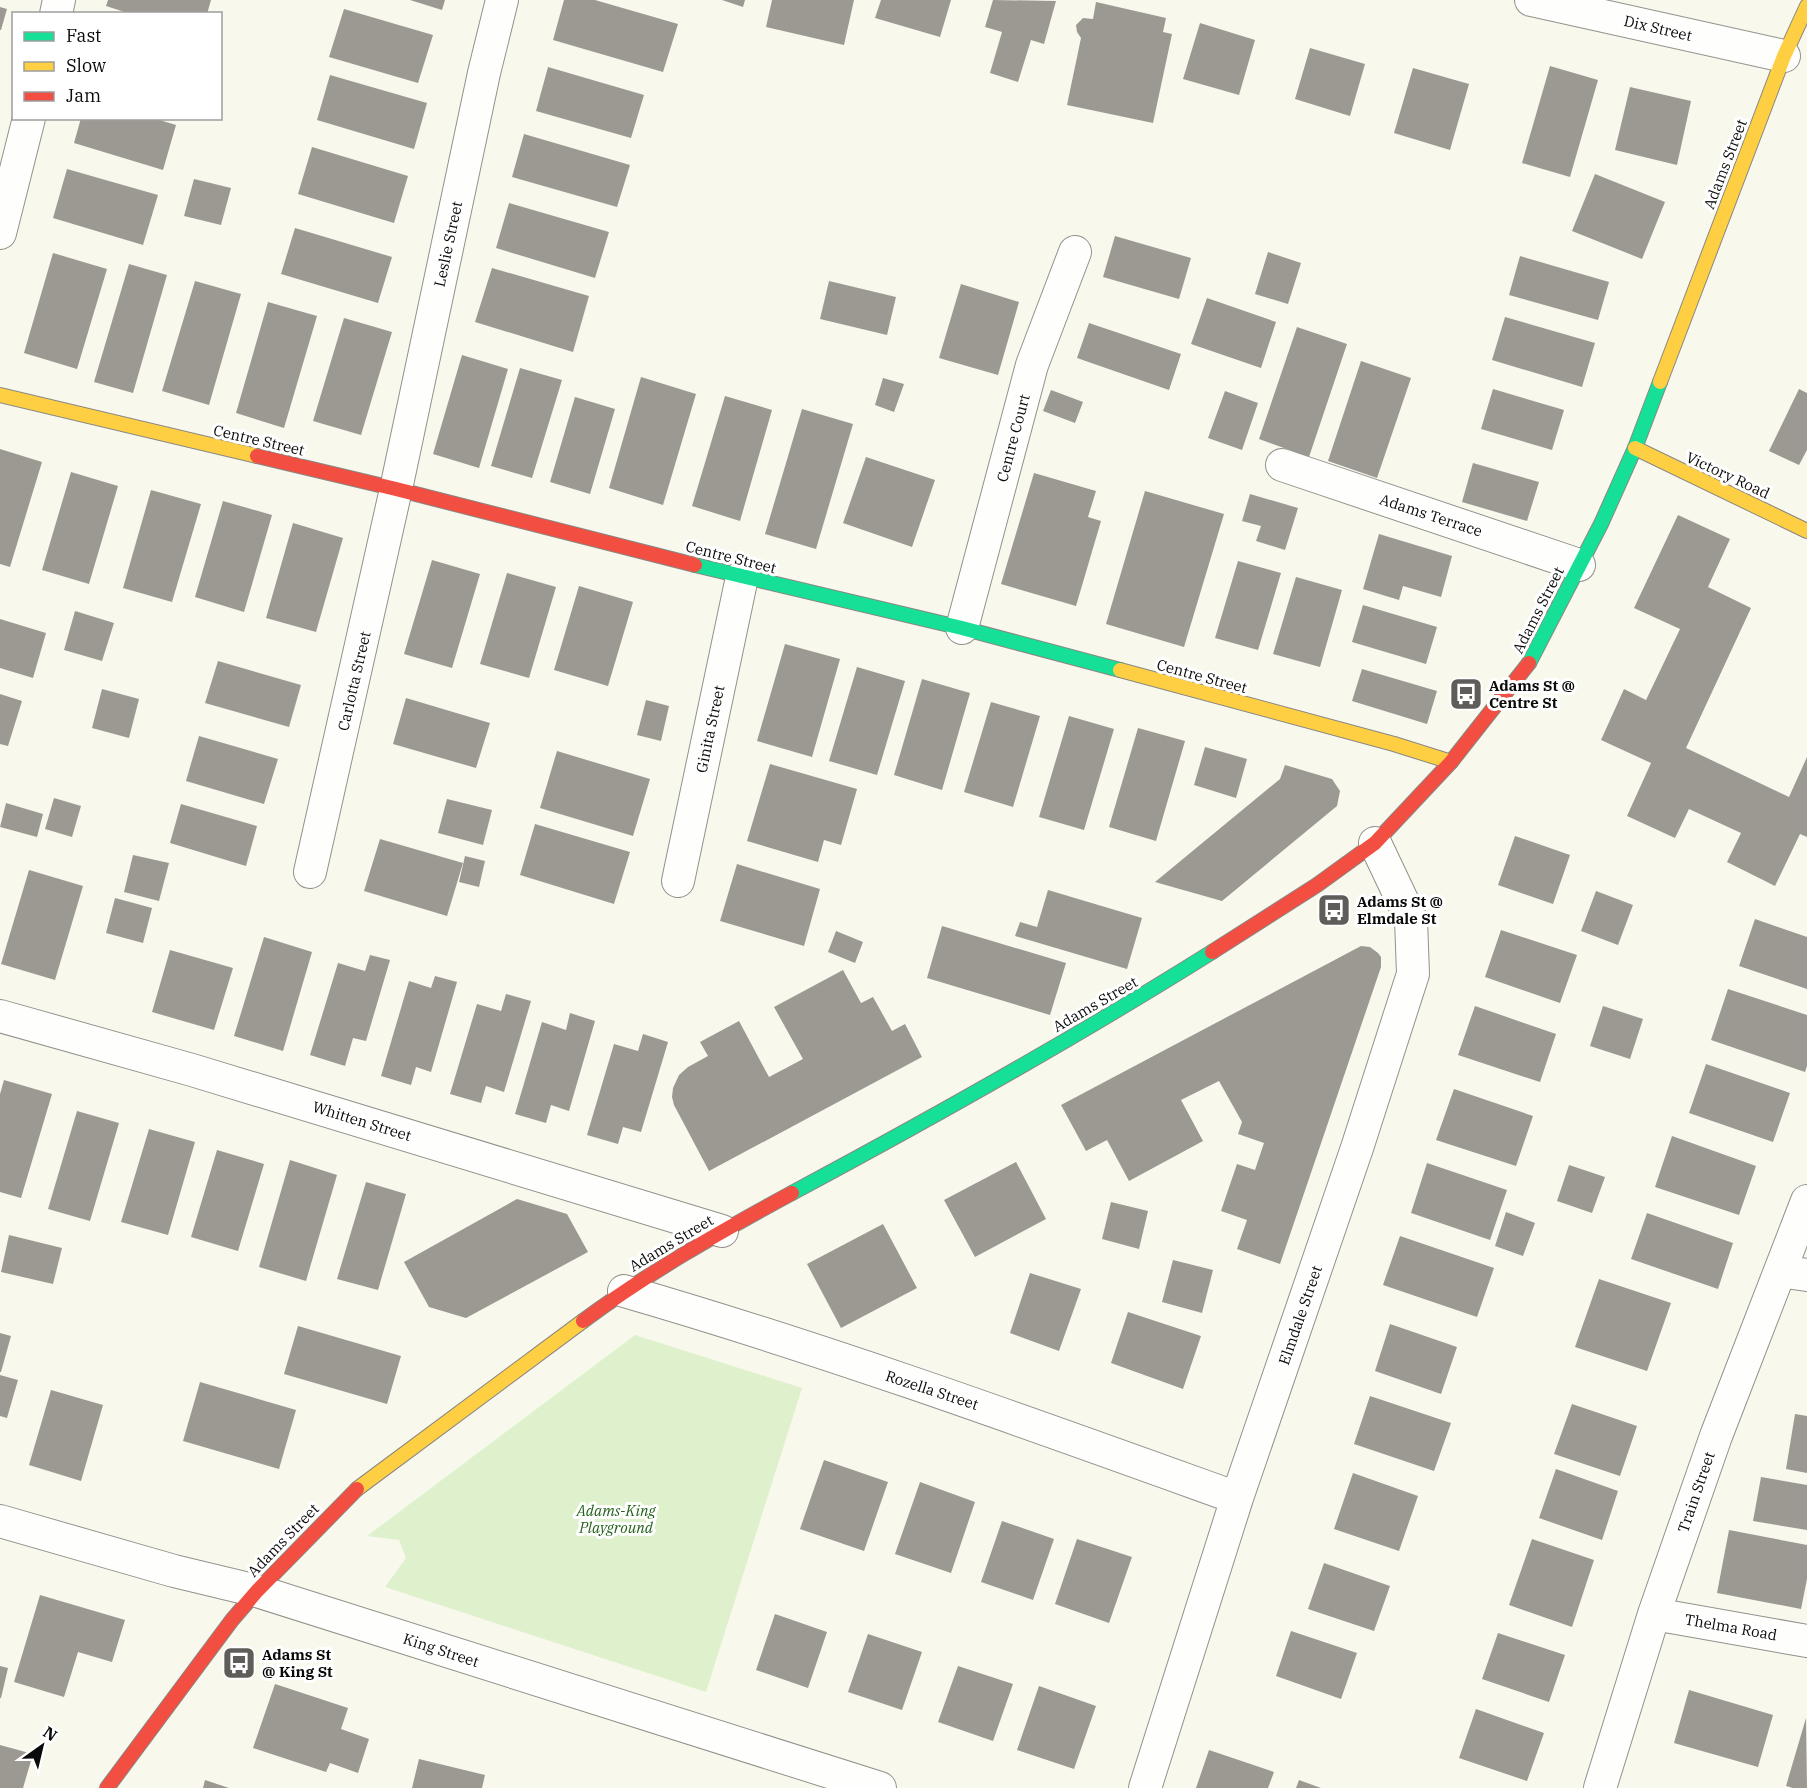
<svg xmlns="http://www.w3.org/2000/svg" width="1807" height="1788" viewBox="0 0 1807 1788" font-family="'IBM Plex Serif',serif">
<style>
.green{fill:#dff0cc}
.building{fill:#9c9993}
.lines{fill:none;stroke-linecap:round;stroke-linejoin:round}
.street-casing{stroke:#92918c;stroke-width:34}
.fast-casing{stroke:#888883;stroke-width:16}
.slow-casing{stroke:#888883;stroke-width:16}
.jam-casing{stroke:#888883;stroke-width:16}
.street{stroke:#fefefc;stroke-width:32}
.fast{stroke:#16e098;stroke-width:14}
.slow{stroke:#ffcf43;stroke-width:14}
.jam{stroke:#f24e42;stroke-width:14}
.labels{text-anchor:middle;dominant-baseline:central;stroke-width:6;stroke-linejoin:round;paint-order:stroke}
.street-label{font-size:15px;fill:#0a0a0a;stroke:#fff}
.poi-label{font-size:15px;font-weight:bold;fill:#0a0a0a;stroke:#fff;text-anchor:start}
.park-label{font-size:15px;font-style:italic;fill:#24611a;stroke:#fff}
</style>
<rect width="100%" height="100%" fill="#f9f8ed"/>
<path class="green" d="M 635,1335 L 802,1388 L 706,1692 L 385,1587 L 406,1558 L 399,1540 L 367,1536 Z"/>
<path class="building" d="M 108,0 L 211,0 L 207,14 L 131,14 L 106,6 Z
M 410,0 L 445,0 L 442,10 Z
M 564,0 L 595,0 L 678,24 L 663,72 L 553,40 Z
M 722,0 L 745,0 L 743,7 Z
M 772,0 L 854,0 L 844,45 L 766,27 Z
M 881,0 L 951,0 L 940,37 L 875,18 Z
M 993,0 L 1056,1 L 1044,44 L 1031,40 L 1018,82 L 990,73 L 1002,32 L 985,27 Z
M 1096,2 L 1166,18 L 1163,32 L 1172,34 L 1153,123 L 1067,105 L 1081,38 L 1077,32 L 1076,25 L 1083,18 L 1093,19 Z
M 0,7 L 7,9 L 1,30 L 0,30 Z
M 344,9 L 433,35 L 418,83 L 329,57 Z
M 1200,23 L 1255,40 L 1239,95 L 1183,79 Z
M 1310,48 L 1365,64 L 1350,116 L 1295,99 Z
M 1550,66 L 1598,80 L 1570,177 L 1522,163 Z
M 548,67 L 644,95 L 631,138 L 536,111 Z
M 1413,68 L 1469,84 L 1450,150 L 1394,133 Z
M 330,75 L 427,103 L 414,149 L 317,120 Z
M 1630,87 L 1691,101 L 1677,165 L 1615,150 Z
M 81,118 L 153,118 L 176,125 L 163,170 L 74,143 Z
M 524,134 L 630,165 L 617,207 L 512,177 Z
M 312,147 L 408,176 L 394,223 L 298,194 Z
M 67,169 L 158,195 L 143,245 L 53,218 Z
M 1595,174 L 1665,202 L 1642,259 L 1572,231 Z
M 194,179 L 231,188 L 221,225 L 184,216 Z
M 509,203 L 609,232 L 595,278 L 496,248 Z
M 295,228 L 392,257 L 378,303 L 281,274 Z
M 1115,236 L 1191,258 L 1179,299 L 1103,277 Z
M 1268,252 L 1301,263 L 1288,304 L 1255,294 Z
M 53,253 L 107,269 L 77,369 L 24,353 Z
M 1520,256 L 1609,282 L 1598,320 L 1509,295 Z
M 129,264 L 167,275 L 133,393 L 94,382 Z
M 492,268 L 589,296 L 573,352 L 475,322 Z
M 195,281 L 241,294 L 209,405 L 162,391 Z
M 829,281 L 896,297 L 887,335 L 820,319 Z
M 961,284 L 1019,302 L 998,375 L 939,358 Z
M 1207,298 L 1276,322 L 1261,368 L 1191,344 Z
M 268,302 L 317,316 L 284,428 L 236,413 Z
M 1505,317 L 1595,343 L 1582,387 L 1492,360 Z
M 344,318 L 392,332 L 361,435 L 313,421 Z
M 1089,323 L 1181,354 L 1169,390 L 1077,358 Z
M 1297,327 L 1347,344 L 1309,457 L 1259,439 Z
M 462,355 L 508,369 L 479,468 L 433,454 Z
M 1361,361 L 1411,378 L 1377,478 L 1328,461 Z
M 520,368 L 562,380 L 532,478 L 491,466 Z
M 641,377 L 696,394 L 663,505 L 609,488 Z
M 883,378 L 904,384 L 894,412 L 875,405 Z
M 1493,389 L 1564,410 L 1552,450 L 1481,429 Z
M 1799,389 L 1807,393 L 1807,450 L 1799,465 L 1769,451 Z
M 1051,390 L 1083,402 L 1075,423 L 1043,411 Z
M 1225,391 L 1258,403 L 1242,450 L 1208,438 Z
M 725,396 L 772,410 L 740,521 L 692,506 Z
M 575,397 L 615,409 L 590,494 L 550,482 Z
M 802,409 L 853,424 L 816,549 L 765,534 Z
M 0,449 L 42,462 L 10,567 L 0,564 Z
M 866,457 L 935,480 L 912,547 L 843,523 Z
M 1473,463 L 1539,482 L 1527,521 L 1462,502 Z
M 71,472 L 118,486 L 89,584 L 42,570 Z
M 1034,473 L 1096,491 L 1088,517 L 1101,521 L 1076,606 L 1001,584 Z
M 151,490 L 201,504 L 172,602 L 123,588 Z
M 1145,491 L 1224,514 L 1184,647 L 1106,624 Z
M 1250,494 L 1298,508 L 1285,550 L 1256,541 L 1261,526 L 1242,521 Z
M 223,501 L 272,515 L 244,612 L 195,597 Z
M 1678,515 L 1730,539 L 1708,587 L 1751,608 L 1686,748 L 1789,797 L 1807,757 L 1807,837 L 1800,834 L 1775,886 L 1727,862 L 1741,833 L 1689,809 L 1675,838 L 1627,816 L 1651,763 L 1601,740 L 1624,689 L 1646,700 L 1680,629 L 1634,608 Z
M 293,523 L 343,538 L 316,632 L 266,618 Z
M 1379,534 L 1452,556 L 1441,597 L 1403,586 L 1399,600 L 1363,589 Z
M 432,560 L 480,574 L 452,668 L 404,654 Z
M 1238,561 L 1281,573 L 1258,650 L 1215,638 Z
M 507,573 L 556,587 L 529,678 L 480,664 Z
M 1296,577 L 1342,590 L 1320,667 L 1273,654 Z
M 579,586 L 633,602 L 608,686 L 554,670 Z
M 1363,605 L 1437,627 L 1426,664 L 1352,642 Z
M 75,611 L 114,623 L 102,661 L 64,650 Z
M 0,619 L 46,633 L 33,678 L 0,668 Z
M 785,644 L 840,659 L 812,757 L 757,741 Z
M 218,661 L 301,685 L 289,727 L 205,703 Z
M 857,667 L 905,681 L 877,775 L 829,761 Z
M 1362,669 L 1437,691 L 1427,724 L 1352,701 Z
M 922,679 L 970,693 L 942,790 L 894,775 Z
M 102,689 L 139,699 L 129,738 L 92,728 Z
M 0,694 L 22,701 L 8,746 L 0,744 Z
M 406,698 L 490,723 L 476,768 L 393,744 Z
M 646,700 L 669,706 L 661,741 L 637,735 Z
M 991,702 L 1040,716 L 1013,807 L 964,792 Z
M 1069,716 L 1114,729 L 1084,830 L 1039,817 Z
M 1138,728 L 1185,741 L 1156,841 L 1109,827 Z
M 199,736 L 278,759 L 264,804 L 186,781 Z
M 1205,747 L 1247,759 L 1236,798 L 1194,785 Z
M 557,751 L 650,779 L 633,836 L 540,808 Z
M 770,764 L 857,789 L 841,845 L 824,840 L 818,862 L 747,841 Z
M 1285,765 L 1332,779 L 1340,791 L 1337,806 L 1222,901 L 1155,882 L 1280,779 Z
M 54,798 L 81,806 L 72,837 L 45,829 Z
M 447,799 L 492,810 L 483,845 L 438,833 Z
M 6,803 L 43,814 L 37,837 L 0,827 Z
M 181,804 L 257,826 L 246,866 L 170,843 Z
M 535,824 L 630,852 L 614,904 L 520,875 Z
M 1515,836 L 1570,855 L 1553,904 L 1498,885 Z
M 380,839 L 463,863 L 447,916 L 364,891 Z
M 133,855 L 169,863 L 159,901 L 124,892 Z
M 465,856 L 485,861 L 479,887 L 459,882 Z
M 737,864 L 820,889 L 804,946 L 720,921 Z
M 29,870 L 83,886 L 55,980 L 1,964 Z
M 1048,890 L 1142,918 L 1127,969 L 1015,936 L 1020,922 L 1037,927 Z
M 1596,891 L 1633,905 L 1618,945 L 1581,931 Z
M 115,898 L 152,908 L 143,943 L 106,933 Z
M 1755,919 L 1807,937 L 1807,989 L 1739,966 Z
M 942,926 L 1066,963 L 1050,1015 L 927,978 Z
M 1501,930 L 1577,955 L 1560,1003 L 1485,977 Z
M 836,931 L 863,942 L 855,963 L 828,952 Z
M 264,937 L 312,952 L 283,1051 L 234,1036 Z
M 1361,946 L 1370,947 L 1378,953 L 1381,957 L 1381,967 L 1280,1264 L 1237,1249 L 1247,1220 L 1221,1211 L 1237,1164 L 1255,1170 L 1264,1143 L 1238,1134 L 1242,1122 L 1219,1081 L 1181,1100 L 1203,1141 L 1129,1181 L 1107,1140 L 1086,1151 L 1061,1105 Z
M 170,950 L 233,968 L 214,1030 L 152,1012 Z
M 370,955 L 390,960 L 366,1041 L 353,1038 L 345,1066 L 310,1055 L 338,963 L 365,971 Z
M 843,970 L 861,1003 L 873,997 L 892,1031 L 905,1024 L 922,1057 L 709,1171 L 674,1105 L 672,1097 L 673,1088 L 679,1075 L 688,1067 L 708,1056 L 700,1042 L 739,1021 L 769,1077 L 803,1059 L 774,1007 Z
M 435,976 L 457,982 L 431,1072 L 416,1067 L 411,1085 L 381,1076 L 409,981 L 431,988 Z
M 1728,989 L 1807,1015 L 1807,1066 L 1805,1072 L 1711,1040 Z
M 506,994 L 531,1001 L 504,1092 L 486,1086 L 481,1103 L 450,1094 L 477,1004 L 501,1011 Z
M 1475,1006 L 1556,1034 L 1540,1082 L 1458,1055 Z
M 1603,1006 L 1643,1019 L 1630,1059 L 1590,1046 Z
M 570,1013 L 595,1021 L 569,1111 L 551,1105 L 546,1123 L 515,1114 L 542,1022 L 566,1030 Z
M 643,1034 L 668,1042 L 641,1132 L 623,1127 L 618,1144 L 587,1135 L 614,1044 L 638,1051 Z
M 1706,1064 L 1790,1093 L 1773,1142 L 1689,1113 Z
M 4,1080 L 52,1094 L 21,1198 L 0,1192 L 0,1094 Z
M 1454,1089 L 1533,1116 L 1516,1166 L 1436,1140 Z
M 77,1111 L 119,1123 L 90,1221 L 48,1209 Z
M 149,1129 L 195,1142 L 168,1235 L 121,1222 Z
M 1672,1136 L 1756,1166 L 1739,1215 L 1655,1187 Z
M 217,1150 L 264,1164 L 238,1251 L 191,1237 Z
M 290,1160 L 337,1175 L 306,1281 L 259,1267 Z
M 1016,1162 L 1046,1219 L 975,1257 L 944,1200 Z
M 1427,1163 L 1507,1190 L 1490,1240 L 1411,1213 Z
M 1569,1165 L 1605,1177 L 1592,1213 L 1557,1201 Z
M 366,1182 L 406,1194 L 378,1290 L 337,1279 Z
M 517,1199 L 567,1214 L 588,1252 L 466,1318 L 429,1307 L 404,1262 Z
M 1111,1202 L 1148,1211 L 1139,1249 L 1102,1239 Z
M 1506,1212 L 1535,1223 L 1523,1256 L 1495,1246 Z
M 1647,1213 L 1733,1243 L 1718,1289 L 1631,1259 Z
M 883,1224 L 917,1288 L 841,1328 L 807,1264 Z
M 9,1235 L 62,1248 L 53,1284 L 1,1272 Z
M 1400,1236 L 1494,1268 L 1477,1317 L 1383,1285 Z
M 1173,1260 L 1213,1270 L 1202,1313 L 1162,1302 Z
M 1030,1273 L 1081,1289 L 1059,1351 L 1010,1333 Z
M 1599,1279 L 1671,1303 L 1647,1371 L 1575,1347 Z
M 1128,1312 L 1201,1336 L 1183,1389 L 1111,1363 Z
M 1390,1324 L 1457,1347 L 1441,1394 L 1375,1371 Z
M 298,1326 L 401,1356 L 387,1404 L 284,1374 Z
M 0,1333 L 11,1336 L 1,1372 L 0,1372 Z
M 0,1375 L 18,1380 L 7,1418 L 0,1416 Z
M 200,1382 L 296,1410 L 279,1469 L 183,1441 Z
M 51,1390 L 103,1405 L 81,1481 L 29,1465 Z
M 1370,1396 L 1451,1423 L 1434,1471 L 1354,1444 Z
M 1572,1404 L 1637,1426 L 1620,1476 L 1554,1454 Z
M 1795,1414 L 1807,1416 L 1807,1473 L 1786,1469 Z
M 824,1460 L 888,1482 L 864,1551 L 800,1529 Z
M 1556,1469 L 1618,1491 L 1602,1540 L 1539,1518 Z
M 1353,1473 L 1418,1496 L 1399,1551 L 1334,1529 Z
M 1761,1477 L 1807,1485 L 1807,1530 L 1753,1521 Z
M 920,1482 L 975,1502 L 951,1573 L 895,1554 Z
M 1002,1521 L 1054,1539 L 1033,1600 L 981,1582 Z
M 1729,1530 L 1807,1545 L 1807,1579 L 1801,1609 L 1717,1593 Z
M 1077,1539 L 1132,1557 L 1109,1623 L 1055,1604 Z
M 1532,1539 L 1594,1560 L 1572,1627 L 1509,1605 Z
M 1324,1563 L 1390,1586 L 1374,1631 L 1308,1609 Z
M 40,1595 L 125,1620 L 112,1662 L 78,1652 L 64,1697 L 14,1682 Z
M 775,1614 L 827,1632 L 808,1688 L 756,1670 Z
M 1291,1631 L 1357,1653 L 1341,1699 L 1276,1676 Z
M 1498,1633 L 1565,1655 L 1549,1702 L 1482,1679 Z
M 868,1634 L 922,1652 L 902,1710 L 848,1692 Z
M 0,1666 L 8,1668 L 1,1698 L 0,1698 Z
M 958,1666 L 1013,1684 L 993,1741 L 938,1722 Z
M 275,1684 L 348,1708 L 341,1729 L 369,1739 L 358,1773 L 330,1763 L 326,1772 L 253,1748 Z
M 1039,1686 L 1096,1706 L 1074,1769 L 1017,1750 Z
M 1689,1690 L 1773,1715 L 1758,1767 L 1674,1743 Z
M 1476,1709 L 1544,1733 L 1527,1781 L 1459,1758 Z
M 1806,1718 L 1807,1788 L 1793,1788 L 1786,1786 Z
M 0,1745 L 33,1754 L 23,1788 L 0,1788 Z
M 1209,1750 L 1274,1772 L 1268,1788 L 1196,1788 Z
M 419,1759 L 485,1775 L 482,1788 L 412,1788 Z
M 205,1780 L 229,1788 L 203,1788 Z
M 1299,1780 L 1321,1788 L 1296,1788 Z"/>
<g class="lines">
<g class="street-casing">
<path id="street" d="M 1531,0 L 1784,56
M 56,14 L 59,0
M 0,233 L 29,118
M 1282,465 L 1579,565
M 962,628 L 1032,365 L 1075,252
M 310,872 L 396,489 L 484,73 L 502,0
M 678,881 L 742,577
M 0,1016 L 192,1070 L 722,1231
M 1780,1271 L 1807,1275
M 624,1291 C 831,1351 1034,1425 1237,1498
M 0,1521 L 174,1571 L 257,1591 L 880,1788
M 1654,1614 L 1807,1641
M 1145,1788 L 1237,1498 L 1357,1148 L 1413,974 L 1411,919 L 1375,843
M 1600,1788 L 1654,1614 L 1716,1436 L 1807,1201"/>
</g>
<g class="fast-casing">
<path id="fast" d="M 695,565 L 962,628 L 1120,670
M 1529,663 L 1601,524 L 1635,448 L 1660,382
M 792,1193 C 934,1117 1075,1038 1212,952"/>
</g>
<g class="slow-casing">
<path id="slow" d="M 1660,382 L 1784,56 L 1807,6
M 0,395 L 257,456
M 1635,448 L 1807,531
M 1120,670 L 1394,744 L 1451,762
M 357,1489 L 583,1321"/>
</g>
<g class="jam-casing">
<path id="jam" d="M 257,456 L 396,489 L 695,565
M 1212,952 L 1317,885 L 1375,843 L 1451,762 L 1529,663
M 583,1321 C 649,1272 720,1232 792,1193
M 107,1788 L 232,1620 L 257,1591 L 357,1489"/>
</g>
<use href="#street" class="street"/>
<use href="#fast" class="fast"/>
<use href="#slow" class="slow"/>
<use href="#jam" class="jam"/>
</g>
<defs>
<g id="bus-square" transform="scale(1.725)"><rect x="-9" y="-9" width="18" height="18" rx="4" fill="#5e5d59" stroke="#fff"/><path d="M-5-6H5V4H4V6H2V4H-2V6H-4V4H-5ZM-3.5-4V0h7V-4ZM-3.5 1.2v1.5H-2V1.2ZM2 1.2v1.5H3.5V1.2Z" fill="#fff"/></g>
</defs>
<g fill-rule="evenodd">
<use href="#bus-square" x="1466" y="694"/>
<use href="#bus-square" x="1334" y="910"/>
<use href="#bus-square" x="239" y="1663"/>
</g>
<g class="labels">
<g class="street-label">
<text transform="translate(1658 28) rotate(13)">Dix Street</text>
<text transform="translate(1725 164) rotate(-69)">Adams Street</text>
<text transform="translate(448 244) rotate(-78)">Leslie Street</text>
<text transform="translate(1013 438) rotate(-75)">Centre Court</text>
<text transform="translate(259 440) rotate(13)">Centre Street</text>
<text transform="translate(1728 475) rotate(25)">Victory Road</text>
<text transform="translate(1431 515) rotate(18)">Adams Terrace</text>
<text transform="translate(731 557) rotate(14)">Centre Street</text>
<text transform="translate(1538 610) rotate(-63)">Adams Street</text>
<text transform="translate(1202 676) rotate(15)">Centre Street</text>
<text transform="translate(354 681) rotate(-77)">Carlotta Street</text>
<text transform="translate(710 729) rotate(-78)">Ginita Street</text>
<text transform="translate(1095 1004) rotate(-30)">Adams Street</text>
<text transform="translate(362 1121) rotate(17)">Whitten Street</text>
<text transform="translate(671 1243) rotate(-31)">Adams Street</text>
<text transform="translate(1300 1315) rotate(-71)">Elmdale Street</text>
<text transform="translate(932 1390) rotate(18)">Rozella Street</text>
<text transform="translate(1696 1492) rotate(-71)">Train Street</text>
<text transform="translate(283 1540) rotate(-46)">Adams Street</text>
<text transform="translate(1731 1627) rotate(10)">Thelma Road</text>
<text transform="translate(441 1650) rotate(18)">King Street</text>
</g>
<g class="poi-label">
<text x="1489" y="685">Adams St @<tspan x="1489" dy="17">Centre St</tspan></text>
<text x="1357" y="901">Adams St @<tspan x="1357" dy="17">Elmdale St</tspan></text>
<text x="262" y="1654">Adams St<tspan x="262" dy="17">@ King St</tspan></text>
</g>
<g class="park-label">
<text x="616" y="1510">Adams-King<tspan x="616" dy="17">Playground</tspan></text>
</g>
</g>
<rect x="12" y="12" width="210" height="108" fill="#ffffff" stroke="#9d9d9d" stroke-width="1.5"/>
<rect x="24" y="32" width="30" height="9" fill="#16e098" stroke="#9d9d9d" stroke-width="1.5"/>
<text x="66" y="42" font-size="18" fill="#0a0a0a">Fast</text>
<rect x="24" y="62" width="30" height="9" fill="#ffcf43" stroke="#9d9d9d" stroke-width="1.5"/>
<text x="66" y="72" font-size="18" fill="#0a0a0a">Slow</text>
<rect x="24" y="92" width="30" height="9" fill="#f24e42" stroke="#9d9d9d" stroke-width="1.5"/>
<text x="66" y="102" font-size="18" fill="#0a0a0a">Jam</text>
<g transform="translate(42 1746) rotate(34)" stroke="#ffffff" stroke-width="4.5" paint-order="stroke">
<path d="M0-4.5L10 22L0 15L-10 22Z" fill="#0a0a0a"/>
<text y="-9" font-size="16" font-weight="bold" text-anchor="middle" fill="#0a0a0a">N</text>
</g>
</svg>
